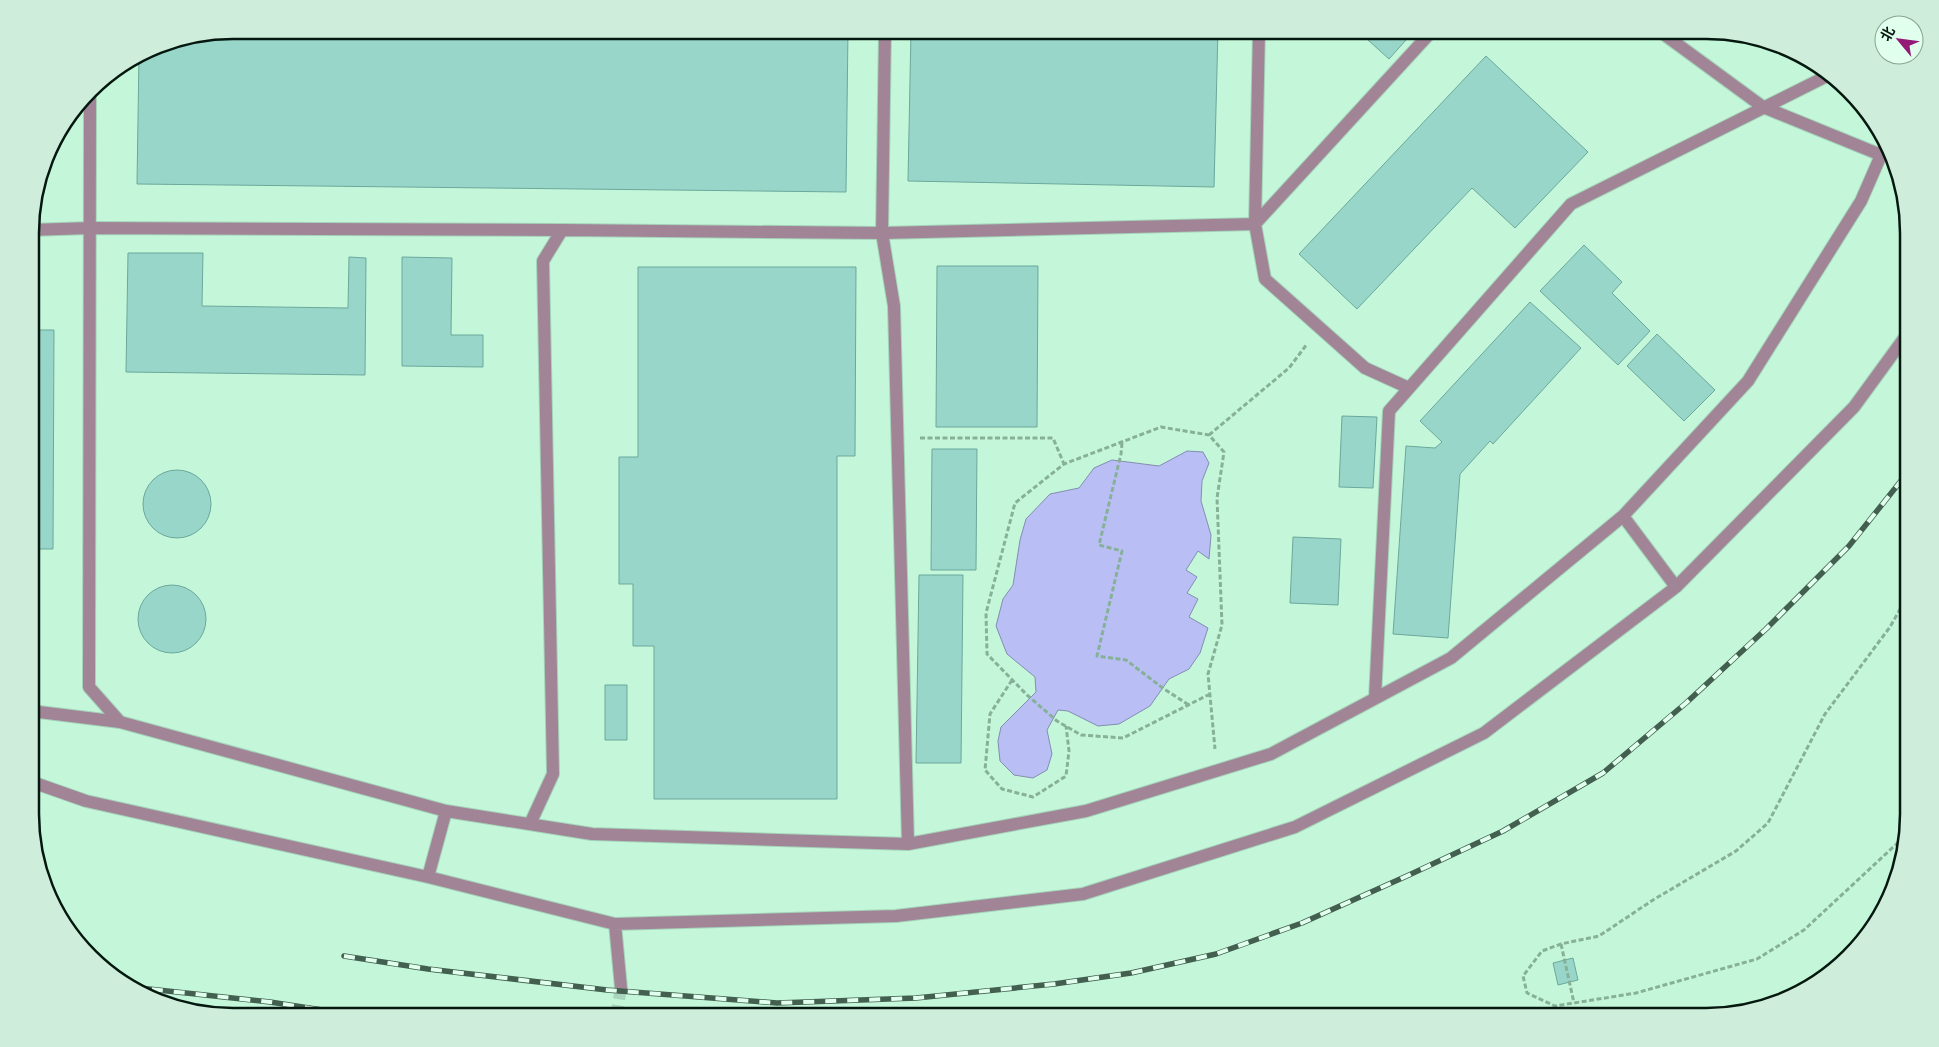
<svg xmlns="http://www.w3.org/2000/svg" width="1939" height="1047" viewBox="0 0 1939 1047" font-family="'Space Grotesk','Noto Sans SC',sans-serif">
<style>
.water{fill:#b9bff5;stroke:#838db0}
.building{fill:#98d6c9;stroke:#6ba89b}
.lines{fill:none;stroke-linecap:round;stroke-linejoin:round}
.minor-tunnel{stroke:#a7d6bc;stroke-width:12;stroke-dasharray:12 6;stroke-linecap:butt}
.service-casing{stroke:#a5d3ba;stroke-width:14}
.minor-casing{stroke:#a5d3ba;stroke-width:14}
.path{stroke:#87b099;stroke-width:3;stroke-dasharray:5 2.5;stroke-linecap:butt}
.service{stroke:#a18597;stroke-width:12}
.minor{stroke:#a18597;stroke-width:12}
.rail-casing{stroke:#425f4f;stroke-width:5.5}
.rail{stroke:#e1ffed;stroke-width:4;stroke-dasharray:11;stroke-linecap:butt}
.rim{fill:none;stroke:#05180f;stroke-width:2.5}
</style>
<rect width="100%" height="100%" fill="#c4f7da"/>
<path class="water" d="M 1187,451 L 1203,452 L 1209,463 L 1202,481 L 1201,501 L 1211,535 L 1209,559 L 1198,551 L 1186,570 L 1197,577 L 1187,593 L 1198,599 L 1189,617 L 1208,628 L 1200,653 L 1189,669 L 1169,679 L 1150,706 L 1119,724 L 1098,726 L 1068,711 L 1058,710 L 1047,730 L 1052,754 L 1047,770 L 1033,778 L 1014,775 L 1000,761 L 998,741 L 1001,727 L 1036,692 L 1035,677 L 1007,654 L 996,626 L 1003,599 L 1013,585 L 1020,540 L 1026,519 L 1050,494 L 1079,488 L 1094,468 L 1112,460 L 1159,466 Z"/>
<path class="building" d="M 233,30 L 848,30 L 846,192 L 137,184 L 139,55 L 155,45 Z
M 911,30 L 1218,30 L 1214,187 L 908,181 Z
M 1357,30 L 1415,30 L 1389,59 Z
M 1486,56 L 1588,152 L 1515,228 L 1472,188 L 1357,309 L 1299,254 Z
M 1584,245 L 1622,282 L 1612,293 L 1650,331 L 1618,365 L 1540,291 Z
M 128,253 L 203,253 L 202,306 L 348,308 L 349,257 L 366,258 L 365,375 L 126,372 Z
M 402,257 L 452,258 L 451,335 L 483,335 L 483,367 L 402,366 Z
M 937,266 L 1038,266 L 1037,427 L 936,427 Z
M 638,267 L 856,267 L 855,456 L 837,456 L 837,799 L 654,799 L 654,646 L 633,646 L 633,584 L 619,584 L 619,457 L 638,457 Z
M 1530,302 L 1581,348 L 1493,444 L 1490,441 L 1460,474 L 1448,638 L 1393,634 L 1406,446 L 1435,448 L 1442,442 L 1420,421 Z
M 31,330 L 54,330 L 53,549 L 31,549 Z
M 1657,334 L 1715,390 L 1684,421 L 1627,366 Z
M 1342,416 L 1377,417 L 1373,488 L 1339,487 Z
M 932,449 L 977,449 L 976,570 L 931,570 Z
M143 504a34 34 0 1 1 68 0a34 34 0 1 1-68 0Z
M 1293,537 L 1341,539 L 1338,605 L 1290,603 Z
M 919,575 L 963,575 L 961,763 L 916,763 Z
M138 619a34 34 0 1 1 68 0a34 34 0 1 1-68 0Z
M 605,685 L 627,685 L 627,740 L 605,740 Z
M 1573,958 L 1578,980 L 1558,985 L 1553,963 Z"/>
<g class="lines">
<path class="minor-tunnel" d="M 616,1017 L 621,988"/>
<g class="service-casing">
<path id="service" d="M 885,30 L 882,233 L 894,306 L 908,844
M 30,230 L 90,228 L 562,230
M 31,711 L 120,722"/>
</g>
<g class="minor-casing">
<path id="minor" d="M 1658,30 L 1763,107 L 1881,155
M 90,92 L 89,687 L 120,722 L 446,811 L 592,834 L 908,844 L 1086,811 L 1271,754 L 1451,658 L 1623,516 L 1748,381 L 1861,201 L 1885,146
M 1409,388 L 1365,368 L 1265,279 L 1255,224 L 1433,30
M 1623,516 L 1676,587
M 1375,698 L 1389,411 L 1571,204 L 1831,74
M 32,782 L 86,801 L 428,877 L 615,924 L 896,916 L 1083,894 L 1295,827 L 1484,733 L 1676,587 L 1854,407 L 1908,333
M 530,824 L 553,774 L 543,261 L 562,230 L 882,233 L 1255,224 L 1259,30
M 428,877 L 446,811
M 615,924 L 621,988"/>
</g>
<path class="path" d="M 1209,435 L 1289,368 L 1307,344
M 920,438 L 1053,438 L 1064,464
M 1122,443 L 1121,454 L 1099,545 L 1122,551 L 1097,656 L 1126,660 L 1164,689 L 1189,705
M 1012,680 L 990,714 L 985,770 L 1002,789 L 1033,797 L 1066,776 L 1069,751 L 1066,726
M 1210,694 L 1123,738 L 1081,735 L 1057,721 L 1027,695 L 987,654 L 986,613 L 1015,503 L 1064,464 L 1161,427 L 1209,435 L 1224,452 L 1217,498 L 1222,625 L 1208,674 L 1215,749
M 1904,837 L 1804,930 L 1757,959 L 1636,993 L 1555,1006 L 1527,993 L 1523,976 L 1542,951 L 1561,944 L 1599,936 L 1653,900 L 1736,851 L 1768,823 L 1825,714 L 1890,627 L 1908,595
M 1561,944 L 1574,1003"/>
<use href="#service" class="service"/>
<use href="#minor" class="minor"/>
<g class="rail-casing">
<path id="rail" d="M 344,956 L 428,969 L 607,990 L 777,1003 L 916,998 L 1054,984 L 1131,973 L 1216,954 L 1302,923 L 1409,875 L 1503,831 L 1603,773 L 1686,703 L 1766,629 L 1849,546 L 1908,472
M 130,987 L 270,1002 L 368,1017"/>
</g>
<use href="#rail" class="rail"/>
</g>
<path d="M0 0H1939V1047H0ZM233 39H1706A194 194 0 0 1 1900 233V814A194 194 0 0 1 1706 1008H233A194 194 0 0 1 39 814V233A194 194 0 0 1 233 39Z" fill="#cfeddb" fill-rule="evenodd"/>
<path class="rim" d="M233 39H1706A194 194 0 0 1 1900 233V814A194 194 0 0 1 1706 1008H233A194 194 0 0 1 39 814V233A194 194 0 0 1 233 39Z"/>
<g transform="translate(1899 40) rotate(299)"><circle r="24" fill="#e1ffed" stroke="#89a394"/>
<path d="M0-4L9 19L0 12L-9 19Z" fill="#931a77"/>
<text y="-8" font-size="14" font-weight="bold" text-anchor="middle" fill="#05180f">北</text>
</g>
</svg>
